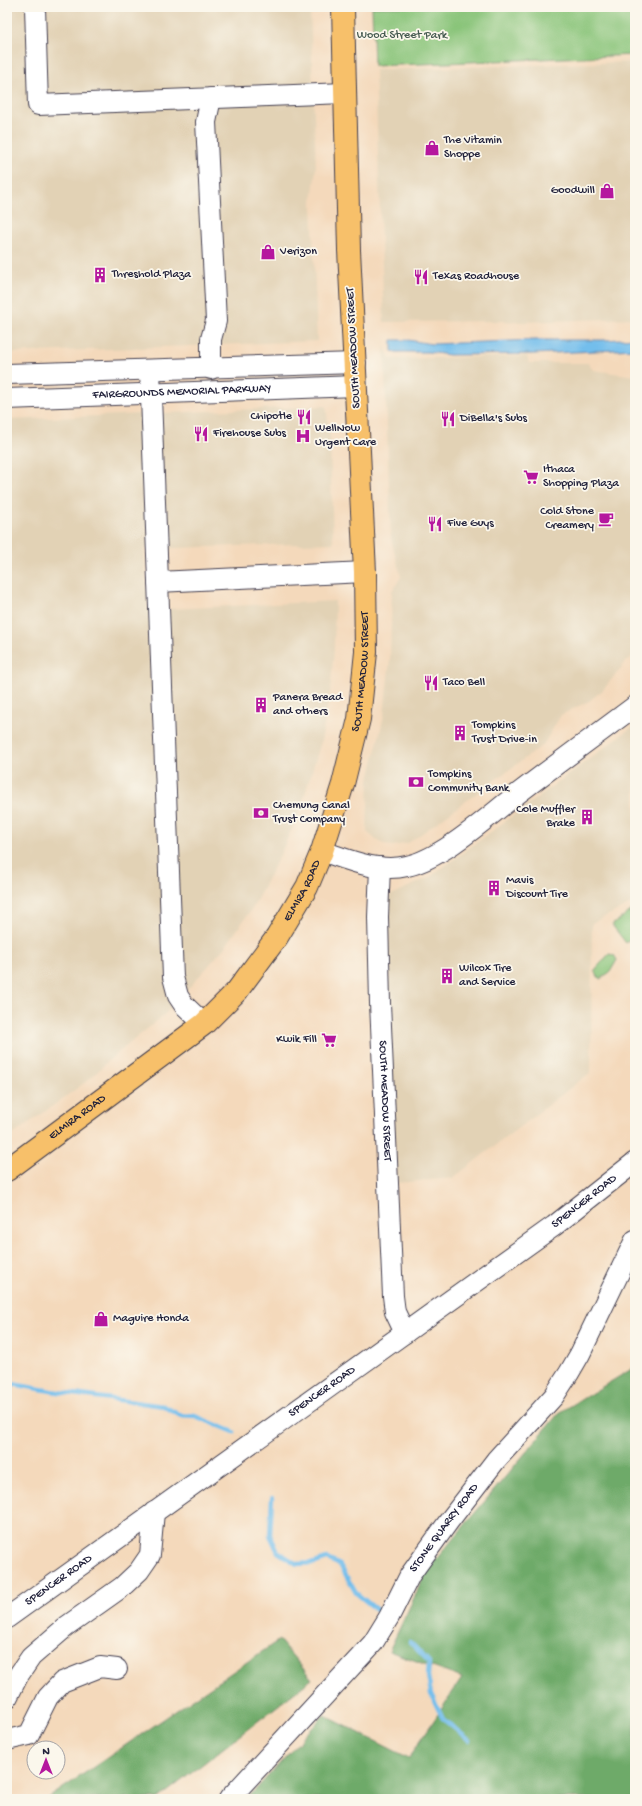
<svg xmlns="http://www.w3.org/2000/svg" width="642" height="1806" viewBox="0 0 642 1806" font-family="'Gochi Hand',sans-serif">
<style>
.built{fill:#e2d2b5}
.green{fill:#89c479;stroke:#56735a}
.forest{fill:#6eaa69;stroke:#486652}
.water{fill:#73beec;stroke:#4a7094}
.lines{fill:none;stroke-linecap:round;stroke-linejoin:round}
.stream{stroke:#73beec;stroke-width:4.5}
.minor-casing{stroke:#423d4e;stroke-width:22}
.highway-casing{stroke:#423d4e;stroke-width:24}
.minor{stroke:#fff;stroke-width:20}
.highway{stroke:#f7c06b;stroke-width:22}
.labels{text-anchor:middle;dominant-baseline:central;stroke-width:3.5;stroke-linejoin:round;paint-order:stroke}
.park-label{font-size:12px;fill:#465b51;stroke:#fbf7ec}
.poi-label{font-size:12px;fill:#22223b;stroke:#fbf7ec;text-anchor:start}
.street-label{font-size:12px;fill:#22223b;stroke:#fbf7ec}
</style>
<rect width="100%" height="100%" fill="#fbf7ec"/>
<filter id="ink" filterUnits="userSpaceOnUse"><feTurbulence type="fractalNoise" baseFrequency=".025" numOctaves="2"/><feDisplacementMap in="SourceGraphic" scale="8" xChannelSelector="R" yChannelSelector="G"/><feConvolveMatrix kernelMatrix="1 2 1 2 8 2 1 2 1" color-interpolation-filters="sRGB"/></filter>
<filter id="wash" filterUnits="userSpaceOnUse"><feTurbulence type="fractalNoise" baseFrequency=".012" numOctaves="4" result="noise"/><feDisplacementMap in="SourceGraphic" scale="16" xChannelSelector="R" yChannelSelector="G"/><feGaussianBlur stdDeviation="0.9" result="paint"/><feColorMatrix in="noise" values="0 0 0 0 0 0 0 0 0 0 0 0 0 0 0 0 0 1.4 0 .05"/><feComposite in="paint" operator="in"/></filter>
<g filter="url(#wash)">
<rect width="100%" height="100%" fill="#f4d9bb"/>
<path class="built" d="M 7,7 L 310,7 L 316,168 L 312,202 L 317,341 L 7,353 Z
M 635,62 L 635,318 L 524,322 L 502,321 L 384,322 L 375,70 Z
M 384,346 L 390,359 L 527,356 L 529,363 L 588,363 L 593,370 L 635,376 L 635,654 L 625,663 L 603,690 L 589,701 L 561,715 L 543,745 L 414,839 L 408,843 L 394,846 L 386,845 L 379,842 L 367,832 L 369,780 L 384,715 L 390,659 L 392,591 L 401,577 L 391,539 Z
M 326,406 L 330,439 L 333,543 L 144,549 L 148,610 L 335,601 L 334,648 L 330,694 L 321,742 L 299,813 L 281,853 L 253,907 L 225,947 L 195,981 L 163,1016 L 109,1060 L 91,1078 L 7,1139 L 7,420 Z
M 635,725 L 635,902 L 592,923 L 591,1072 L 453,1178 L 397,1183 L 391,1080 L 387,897 L 430,877 Z"/>
<path class="green" d="M 372,7 L 635,7 L 635,55 L 374,66 Z
M 635,908 L 635,936 L 626,943 L 612,925 Z
M 609,954 L 614,955 L 617,960 L 610,972 L 600,979 L 594,971 Z"/>
<path class="forest" d="M 635,1367 L 635,1799 L 247,1799 L 324,1715 L 409,1758 L 462,1678 L 389,1651 L 427,1570 L 559,1413 Z
M 279,1640 L 312,1679 L 158,1799 L 47,1799 Z"/>
<path class="water" d="M 635,338 L 635,349 L 534,354 L 449,355 L 428,352 L 395,352 L 392,351 L 392,340 L 408,340 L 432,344 L 535,340 L 606,340 Z"/>
<g class="lines">
<path class="stream" d="M 7,1383 L 51,1391 L 164,1406 L 179,1415 L 195,1416 L 234,1432
M 272,1498 L 270,1535 L 278,1552 L 297,1564 L 315,1563 L 327,1559 L 340,1565 L 356,1593 L 378,1611
M 410,1642 L 429,1662 L 428,1676 L 431,1694 L 443,1719 L 469,1740"/>
</g>
</g>
<g filter="url(#ink)">
<g class="lines">
<g class="minor-casing">
<g id="minor">
<path d="M 35,7 L 38,105 L 345,93"/>
<path d="M 211,98 L 206,122 L 216,321 L 211,339 L 211,369"/>
<path d="M 150,370 L 173,977 L 178,996 L 184,1005 L 204,1024"/>
<path d="M 7,374 L 356,363"/>
<path id="s1" d="M 7,399 L 356,386"/>
<path d="M 158,582 L 365,572"/>
<path d="M 322,851 C 349,860 378,873 407,866 C 443,858 486,818 516,795 C 555,765 595,736 635,706"/>
<path id="s2" d="M 380,867 L 378,917 L 380,1003 L 393,1296 L 395,1312 L 405,1333"/>
<path id="s3" d="M 7,1618 L 554,1226 L 635,1162"/>
<path d="M 7,1698 L 18,1676 L 31,1657 L 67,1626 L 122,1587 L 139,1571 L 150,1555 L 154,1512"/>
<path d="M 7,1740 L 29,1735 L 48,1697 L 62,1682 L 100,1667 L 117,1669"/>
<path id="s4" d="M 229,1799 L 373,1643 L 389,1617 L 410,1575 L 449,1521 L 496,1460 L 554,1396 L 569,1373 L 580,1354 L 635,1240"/>
</g>
</g>
<g class="highway-casing">
<g id="highway">
<path id="s5" d="M 7,1170 L 204,1024 L 237,991 L 277,937 L 307,887 L 322,851 L 343,784 L 359,719 L 366,652 L 365,572 L 349,250 L 343,7"/>
</g>
</g>
<use href="#minor" class="minor"/>
<use href="#highway" class="highway"/>
</g>
</g>
<defs>
<g id="shop-bare" transform="scale(1.2)"><path d="M-5-2.5h2.3a2.7 3.5 0 0 1 5.4 0H5L5.5 6h-11ZM-1.5-2.5h3a1.5 2.3 0 0 0-3 0Z" fill="#b5179e" stroke="#fbf7ec" stroke-width="2.5" paint-order="stroke"/></g>
<g id="building-bare" transform="scale(1.2)"><path d="M-4-6H4V6H1V3H-1V6H-4ZM-2.5-4.3h1.7v1.8h-1.7ZM.8-4.3h1.7v1.8H.8ZM-2.5-1h1.7V.8h-1.7ZM.8-1h1.7V.8H.8Z" fill="#b5179e" stroke="#fbf7ec" stroke-width="2.5" paint-order="stroke"/></g>
<g id="restaurant-bare" transform="scale(1.2)"><path d="M-5-6h1v4h1v-4h1v4h1v-4h1v5L-1.5 .5V6h-2V.5L-5-1ZM5-6V6H3V1.5H1.5Q1.5-4 5-6Z" fill="#b5179e" stroke="#fbf7ec" stroke-width="2.5" paint-order="stroke"/></g>
<g id="hospital-bare" transform="scale(1.2)"><path d="M-5-5h3v3.5h4V-5h3V5h-3V1.5h-4V5h-3Z" fill="#b5179e" stroke="#fbf7ec" stroke-width="2.5" paint-order="stroke"/></g>
<g id="supermarket-bare" transform="scale(1.2)"><path d="M-6-5.5h2.5l.6 2H6L4.5 2H-2.5L-4.4-4H-6ZM-1.5 3.2a1.3 1.3 0 1 0 .1 0ZM3 3.2a1.3 1.3 0 1 0 .1 0Z" fill="#b5179e" stroke="#fbf7ec" stroke-width="2.5" paint-order="stroke"/></g>
<g id="cafe-bare" transform="scale(1.2)"><path d="M-5.5-4.5H6V0H3Q3 3.5 0 3.5H-2.5Q-5.5 3.5-5.5 0ZM3-3.2v2h1.7v-2ZM-6 4.5H4V6H-6Z" fill="#b5179e" stroke="#fbf7ec" stroke-width="2.5" paint-order="stroke"/></g>
<g id="bank-bare" transform="scale(1.2)"><path d="M-6-4H6V4H-6ZM0-2.3a2.3 2.3 0 1 0 0 4.6a2.3 2.3 0 1 0 0-4.6Z" fill="#b5179e" stroke="#fbf7ec" stroke-width="2.5" paint-order="stroke"/></g>
</defs>
<g fill-rule="evenodd">
<use href="#shop-bare" x="432" y="148"/>
<use href="#shop-bare" x="607" y="191"/>
<use href="#shop-bare" x="268" y="252"/>
<use href="#building-bare" x="100" y="275"/>
<use href="#restaurant-bare" x="421" y="277"/>
<use href="#restaurant-bare" x="304" y="417"/>
<use href="#restaurant-bare" x="448" y="419"/>
<use href="#restaurant-bare" x="201" y="434"/>
<use href="#hospital-bare" x="303" y="436"/>
<use href="#supermarket-bare" x="531" y="477"/>
<use href="#cafe-bare" x="606" y="519"/>
<use href="#restaurant-bare" x="435" y="524"/>
<use href="#restaurant-bare" x="431" y="683"/>
<use href="#building-bare" x="261" y="705"/>
<use href="#building-bare" x="460" y="733"/>
<use href="#bank-bare" x="416" y="782"/>
<use href="#bank-bare" x="261" y="813"/>
<use href="#building-bare" x="587" y="817"/>
<use href="#building-bare" x="494" y="888"/>
<use href="#building-bare" x="447" y="976"/>
<use href="#supermarket-bare" x="329" y="1040"/>
<use href="#shop-bare" x="101" y="1319"/>
</g>
<g class="labels">
<g class="park-label">
<text x="402" y="36">Wood Street Park</text>
</g>
<g class="poi-label">
<text x="444" y="141">The Vitamin<tspan x="444" dy="14">Shoppe</tspan></text>
<text x="595" y="191" text-anchor="end">Goodwill</text>
<text x="280" y="252">Verizon</text>
<text x="112" y="275">Threshold Plaza</text>
<text x="433" y="277">Texas Roadhouse</text>
<text x="292" y="417" text-anchor="end">Chipotle</text>
<text x="460" y="419">DiBella's Subs</text>
<text x="315" y="429">WellNow<tspan x="315" dy="14">Urgent Care</tspan></text>
<text x="213" y="434">Firehouse Subs</text>
<text x="543" y="470">Ithaca<tspan x="543" dy="14">Shopping Plaza</tspan></text>
<text x="594" y="512" text-anchor="end">Cold Stone<tspan x="594" dy="14">Creamery</tspan></text>
<text x="447" y="524">Five Guys</text>
<text x="443" y="683">Taco Bell</text>
<text x="273" y="698">Panera Bread<tspan x="273" dy="14">and others</tspan></text>
<text x="472" y="726">Tompkins<tspan x="472" dy="14">Trust Drive-in</tspan></text>
<text x="428" y="775">Tompkins<tspan x="428" dy="14">Community Bank</tspan></text>
<text x="273" y="806">Chemung Canal<tspan x="273" dy="14">Trust Company</tspan></text>
<text x="575" y="810" text-anchor="end">Cole Muffler<tspan x="575" dy="14">Brake</tspan></text>
<text x="506" y="881">Mavis<tspan x="506" dy="14">Discount Tire</tspan></text>
<text x="459" y="969">Wilcox Tire<tspan x="459" dy="14">and Service</tspan></text>
<text x="317" y="1040" text-anchor="end">Kwik Fill</text>
<text x="113" y="1319">Maguire Honda</text>
</g>
<g class="street-label">
<text transform="translate(354 348) rotate(-93)">SOUTH MEADOW STREET</text>
<text stroke="none"><textPath href="#s1" startOffset="175">FAIRGROUNDS MEMORIAL PARKWAY</textPath></text>
<text stroke="none"><textPath href="#s5" startOffset="641">SOUTH MEADOW STREET</textPath></text>
<text stroke="none"><textPath href="#s5" startOffset="412">ELMIRA ROAD</textPath></text>
<text stroke="none"><textPath href="#s2" startOffset="234">SOUTH MEADOW STREET</textPath></text>
<text stroke="none"><textPath href="#s5" startOffset="88">ELMIRA ROAD</textPath></text>
<text stroke="none"><textPath href="#s3" startOffset="712">SPENCER ROAD</textPath></text>
<text stroke="none"><textPath href="#s3" startOffset="388">SPENCER ROAD</textPath></text>
<text stroke="none"><textPath href="#s4" startOffset="348">STONE QUARRY ROAD</textPath></text>
<text stroke="none"><textPath href="#s3" startOffset="64">SPENCER ROAD</textPath></text>
</g>
</g>
<rect width="642" height="1806" fill="none" stroke="#fbf7ec" stroke-width="24"/>
<g transform="translate(46 1760)"><circle r="19" fill="#fbf7ec" stroke="#a4a2a5"/>
<path d="M0-3L7 15L0 10L-7 15Z" fill="#b5179e"/>
<text y="-6" font-size="11" font-weight="bold" text-anchor="middle" fill="#22223b">N</text>
</g>
</svg>
